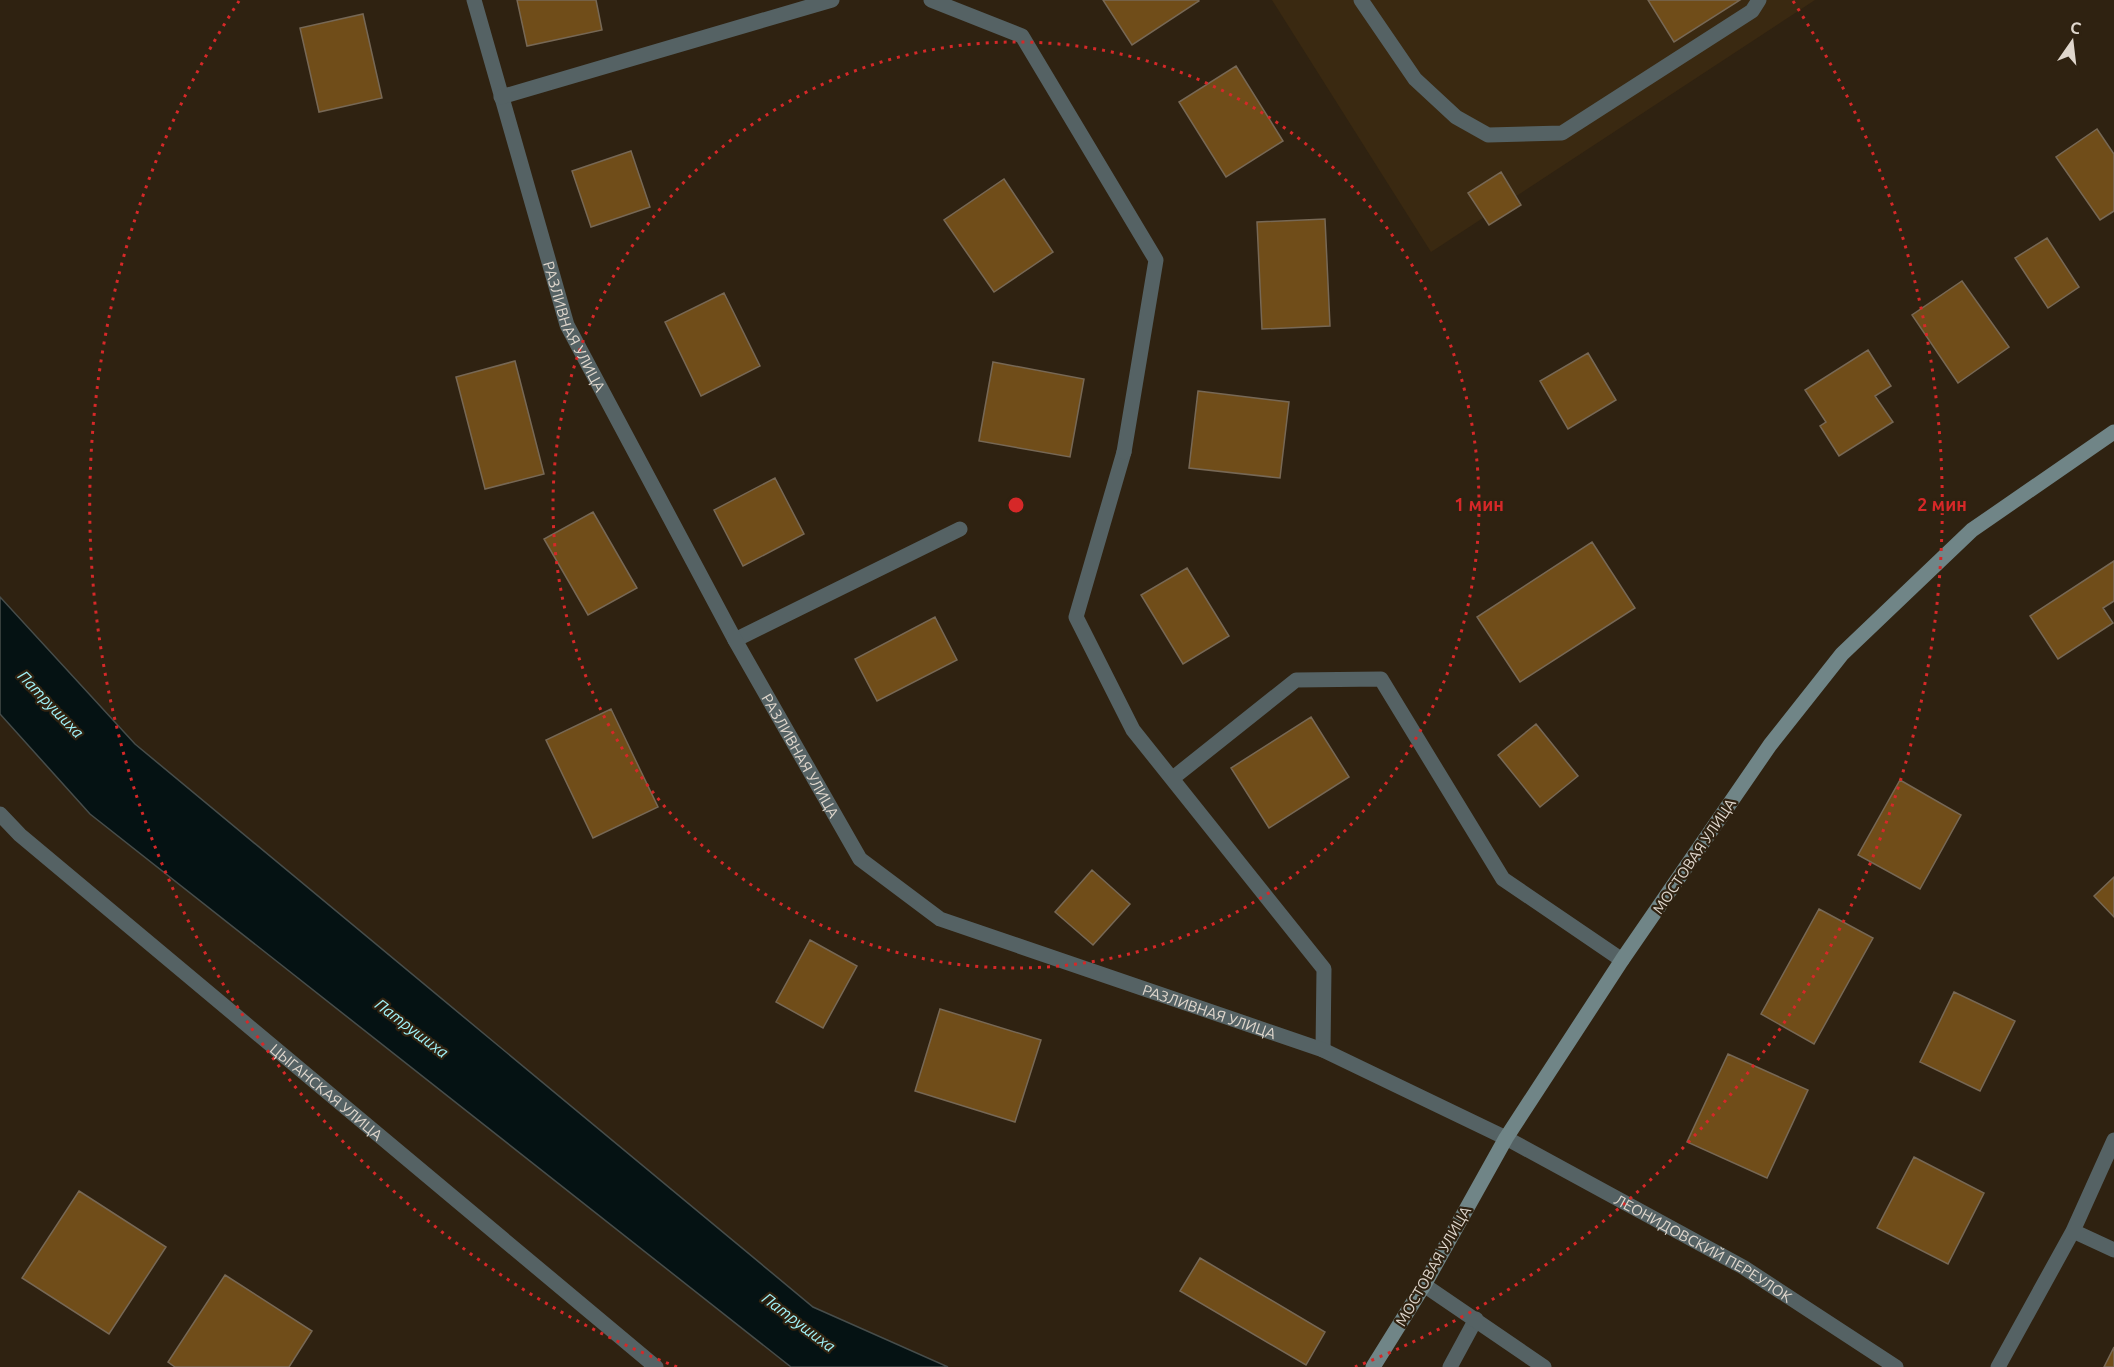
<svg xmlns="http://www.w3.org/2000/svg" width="2114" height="1367" viewBox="0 0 2114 1367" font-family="Ubuntu,sans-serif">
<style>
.built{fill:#3a2911}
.water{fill:#051213;stroke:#474d4b;stroke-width:1.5}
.building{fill:#704d19;stroke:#776855;stroke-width:1.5}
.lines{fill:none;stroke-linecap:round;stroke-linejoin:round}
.lane{stroke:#556264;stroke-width:15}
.street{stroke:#556264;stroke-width:15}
.secondary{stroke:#708587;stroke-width:15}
.ring{fill:none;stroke:#d62828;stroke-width:3;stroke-dasharray:3 6}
.labels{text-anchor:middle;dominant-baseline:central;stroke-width:4.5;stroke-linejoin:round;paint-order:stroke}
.street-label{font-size:15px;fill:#e0d7cd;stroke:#2f2211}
.water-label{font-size:16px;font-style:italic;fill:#a2f3f9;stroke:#2f2211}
.centre{fill:#d62828;stroke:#2f2211;stroke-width:3}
.ring-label{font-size:18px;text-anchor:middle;font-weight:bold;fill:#d62828;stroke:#2f2211;stroke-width:4.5;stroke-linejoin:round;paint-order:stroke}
</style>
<rect width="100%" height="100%" fill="#2f2211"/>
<path class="built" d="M 1272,0 L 1815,0 L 1431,252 Z"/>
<path class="water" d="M 0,597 L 135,744 L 813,1307 L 948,1367 L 791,1367 L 90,814 L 0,714 Z"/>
<path class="building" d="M 517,0 L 596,0 L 602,30 L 527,46 Z
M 1103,0 L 1198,0 L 1199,1 L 1132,45 Z
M 1648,0 L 1740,0 L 1674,42 Z
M 363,14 L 382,98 L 319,112 L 300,28 Z
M 1236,66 L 1283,141 L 1226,177 L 1179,102 Z
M 2097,129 L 2114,154 L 2114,211 L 2100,220 L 2056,157 Z
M 631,151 L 650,207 L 591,227 L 572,171 Z
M 1501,172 L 1521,205 L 1489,225 L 1468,193 Z
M 1004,179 L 1053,252 L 994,292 L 944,220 Z
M 1325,219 L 1330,326 L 1262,329 L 1257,222 Z
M 2047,238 L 2079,287 L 2048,308 L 2015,258 Z
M 1962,281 L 2009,347 L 1958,383 L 1912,315 Z
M 724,293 L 760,366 L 701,396 L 665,322 Z
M 1868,350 L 1891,386 L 1875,396 L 1893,422 L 1839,456 L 1820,426 L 1826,422 L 1805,390 Z
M 1588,353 L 1616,400 L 1568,429 L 1540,381 Z
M 515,361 L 544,474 L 485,489 L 456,377 Z
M 993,362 L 1084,379 L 1070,457 L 979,441 Z
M 1198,391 L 1289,402 L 1280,478 L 1189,468 Z
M 775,478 L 804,534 L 743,566 L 714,510 Z
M 593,512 L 637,588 L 588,615 L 544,539 Z
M 1592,542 L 1635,608 L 1520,682 L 1477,617 Z
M 2114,561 L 2114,601 L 2103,608 L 2113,623 L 2058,659 L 2030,616 Z
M 1187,568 L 1229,636 L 1183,664 L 1141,595 Z
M 935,617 L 957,660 L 877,701 L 855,659 Z
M 611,709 L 658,807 L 593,838 L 546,740 Z
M 1311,717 L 1349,777 L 1269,828 L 1231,768 Z
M 1536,724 L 1578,776 L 1540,807 L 1498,755 Z
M 1900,780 L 1961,815 L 1920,889 L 1858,855 Z
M 1092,870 L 1130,904 L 1093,945 L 1055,912 Z
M 2114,877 L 2114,917 L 2094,896 Z
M 1819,909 L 1873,938 L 1814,1044 L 1761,1014 Z
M 810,940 L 857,966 L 823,1028 L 776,1002 Z
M 1954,992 L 2015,1021 L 1980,1091 L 1920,1062 Z
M 940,1009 L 1041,1040 L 1015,1122 L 915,1091 Z
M 1728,1054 L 1808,1090 L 1767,1178 L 1687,1142 Z
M 1914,1157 L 1984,1193 L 1948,1264 L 1877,1228 Z
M 79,1191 L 166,1247 L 109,1334 L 22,1278 Z
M 1200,1258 L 1325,1332 L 1306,1365 L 1180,1291 Z
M 225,1275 L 312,1331 L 289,1367 L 175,1367 L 168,1362 Z
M 2114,1347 L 2114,1367 L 2104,1367 Z"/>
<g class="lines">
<path class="lane" d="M 1361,0 L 1415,79 L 1456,117 L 1488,135 L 1562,133 L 1752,11 L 1759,0
M 1124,452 L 1076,617 L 1133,730 L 1324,969 L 1323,1050
M 735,640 L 960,529
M 1173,778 L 1296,680 L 1381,679 L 1503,879 L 1622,960
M 2073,1231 L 2114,1250
M 1450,1367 L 1476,1319
M 1998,1367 L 2073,1231 L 2114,1140"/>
<g class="street">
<path id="s1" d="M 474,0 L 567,325 L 735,640 L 860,859 L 940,919 L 1323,1050 L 1506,1138 L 1743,1267 L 1896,1367"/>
<path d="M 931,0 L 1022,36 L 1156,260 L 1124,452"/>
<path d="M 501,97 L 832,0"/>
<path id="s2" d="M 0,814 L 20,835 L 656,1367"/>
<path d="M 1424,1285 L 1544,1367"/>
</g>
<path class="secondary" d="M 1373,1367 L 1424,1285 L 1506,1138 L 1622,960 L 1770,745 L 1842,654 L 1972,530 L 2114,432"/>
</g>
<g class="ring">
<circle cx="1016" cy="505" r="463"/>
<path d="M677 1367A926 926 0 0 1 239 1M1793 1A926 926 0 0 1 1355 1367"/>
</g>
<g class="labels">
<g class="street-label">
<text stroke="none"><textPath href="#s1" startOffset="342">РАЗЛИВНАЯ УЛИЦА</textPath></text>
<text stroke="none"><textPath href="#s1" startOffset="828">РАЗЛИВНАЯ УЛИЦА</textPath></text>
<text transform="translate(1694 856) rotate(-56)">МОСТОВАЯ УЛИЦА</text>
<text stroke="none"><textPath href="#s1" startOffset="1332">РАЗЛИВНАЯ УЛИЦА</textPath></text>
<text stroke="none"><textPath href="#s2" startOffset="429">ЦЫГАНСКАЯ УЛИЦА</textPath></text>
<text stroke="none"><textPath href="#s1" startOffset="1881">ЛЕОНИДОВСКИЙ ПЕРЕУЛОК</textPath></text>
<text transform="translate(1433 1266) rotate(-60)">МОСТОВАЯ УЛИЦА</text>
</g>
<g class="water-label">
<text transform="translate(51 704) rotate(46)">Патрушиха</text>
<text transform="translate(412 1028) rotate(37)">Патрушиха</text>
<text transform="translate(799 1322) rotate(37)">Патрушиха</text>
</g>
</g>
<circle cx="1016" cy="505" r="9" class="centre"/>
<g class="ring-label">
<text x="1479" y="511">1 мин</text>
<text x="1942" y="511">2 мин</text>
</g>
<g transform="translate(2072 42) rotate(14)" stroke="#2f2211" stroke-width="4.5" paint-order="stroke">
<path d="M0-4.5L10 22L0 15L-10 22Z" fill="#e0d7cd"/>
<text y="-9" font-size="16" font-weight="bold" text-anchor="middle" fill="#e0d7cd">С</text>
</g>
</svg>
